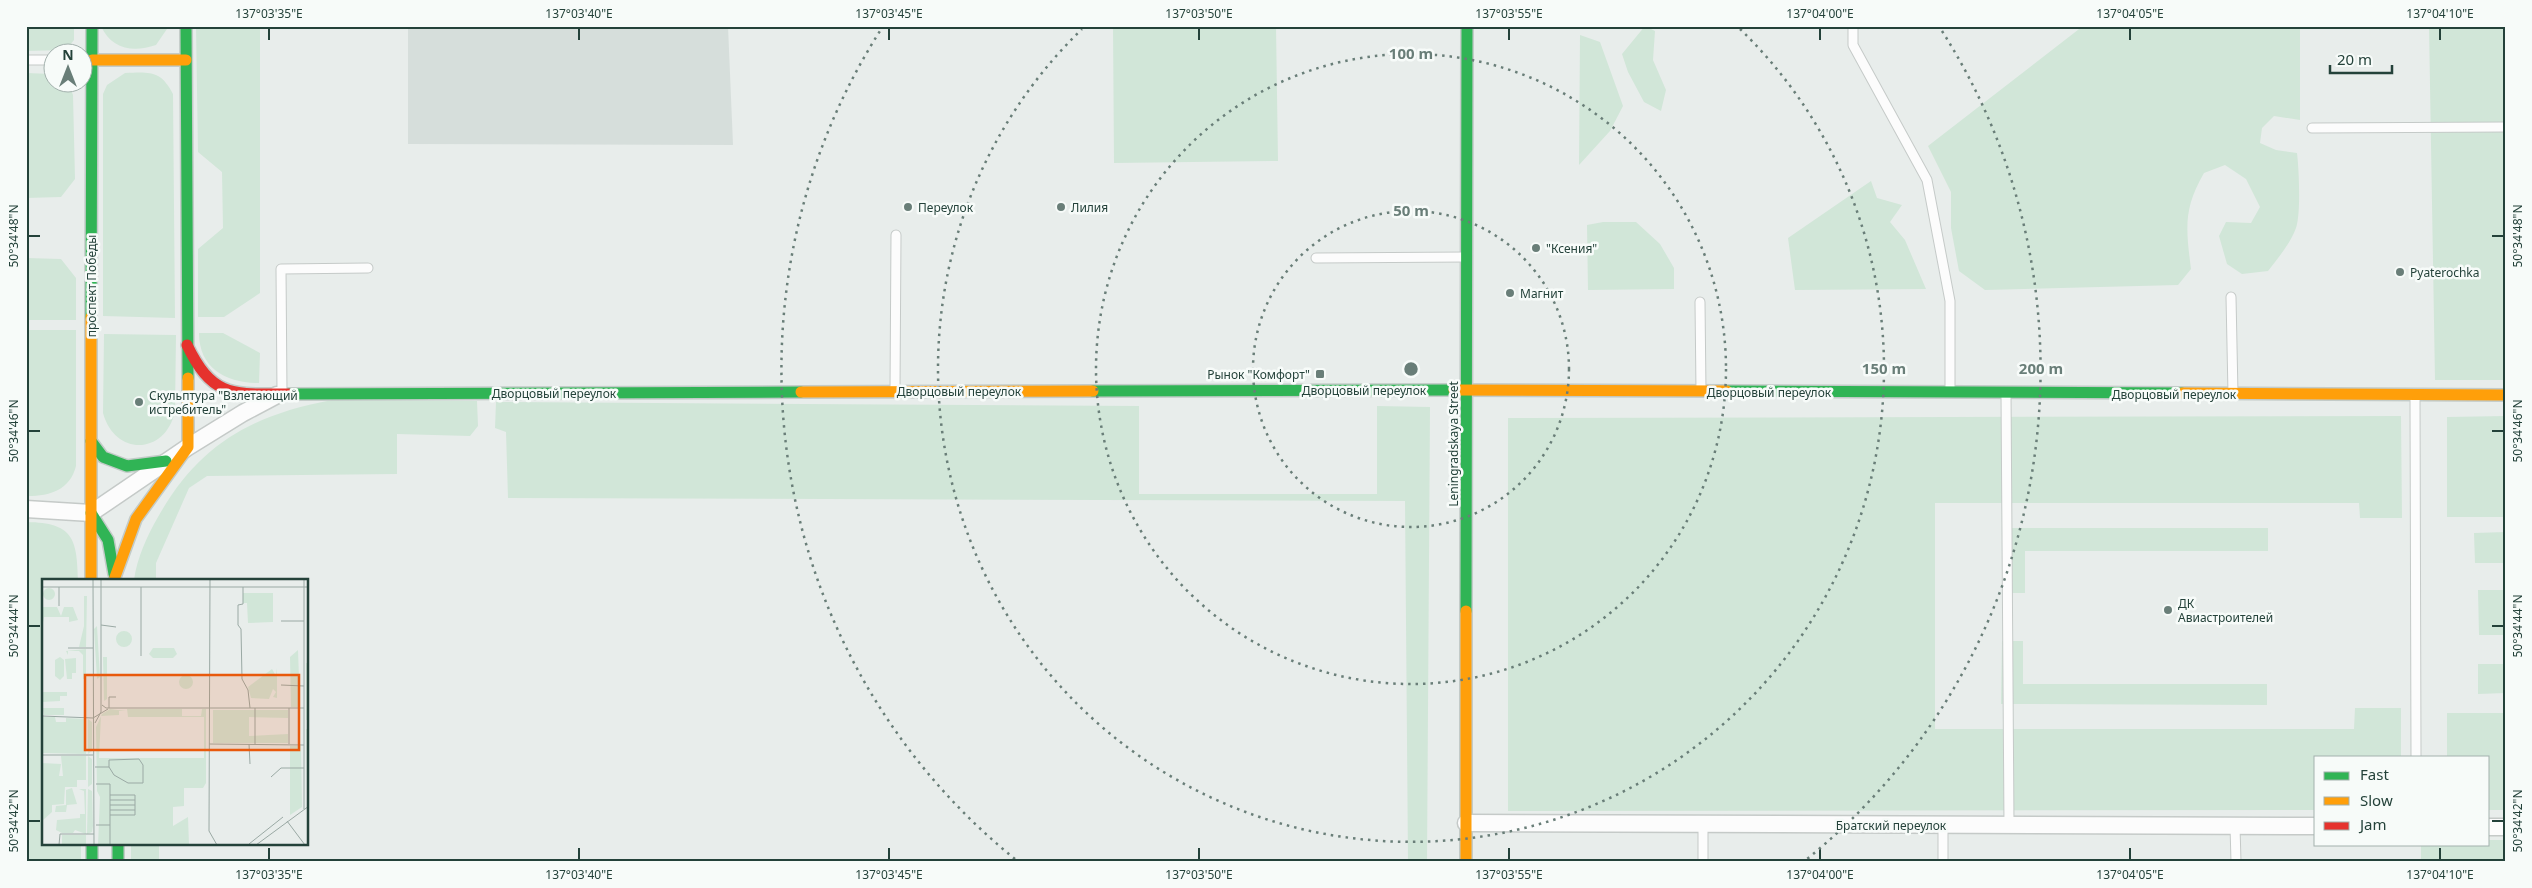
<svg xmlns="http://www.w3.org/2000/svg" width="2532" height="888" viewBox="0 0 2532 888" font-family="'Noto Sans',sans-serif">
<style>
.built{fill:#d6dedb}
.green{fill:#d1e6d8}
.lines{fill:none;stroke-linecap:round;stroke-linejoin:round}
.lane-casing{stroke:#c5cac8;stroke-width:11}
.street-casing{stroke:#c5cac8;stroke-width:19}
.fast-casing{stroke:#c3cbc8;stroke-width:14}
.slow-casing{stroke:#c3cbc8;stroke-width:14}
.jam-casing{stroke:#c3cbc8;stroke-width:14}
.lane{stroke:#fcfcfc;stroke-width:9}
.street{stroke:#fcfcfc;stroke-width:16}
.fast{stroke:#30b455;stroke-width:11}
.slow{stroke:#ff9f0a;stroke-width:11}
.jam{stroke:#e5322d;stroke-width:11}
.ticks{fill:none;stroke:#24423a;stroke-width:2}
.ring{fill:none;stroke:#697e78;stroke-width:2.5;stroke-dasharray:2.5 5}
.poi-dot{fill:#697e78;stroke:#f7fbf9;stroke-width:2}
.labels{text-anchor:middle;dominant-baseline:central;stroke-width:5;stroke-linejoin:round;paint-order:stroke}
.poi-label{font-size:12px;fill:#24423a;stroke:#f7fbf9;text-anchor:start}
.street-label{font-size:12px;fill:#24423a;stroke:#f7fbf9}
.inset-road{fill:none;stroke:#9aa9a4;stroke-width:1}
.view{fill:#e8590c;fill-opacity:0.15;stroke:#e8590c;stroke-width:2.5}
.inset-edge{fill:none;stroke:#24423a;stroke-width:2.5}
.centre{fill:#697e78;stroke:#f7fbf9;stroke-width:2.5}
.ring-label{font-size:15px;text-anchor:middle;font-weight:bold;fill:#697e78;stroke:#f7fbf9;stroke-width:5;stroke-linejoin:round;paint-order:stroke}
.neatline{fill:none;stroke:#24423a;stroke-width:2}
.ticks-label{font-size:12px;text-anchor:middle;fill:#24423a}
</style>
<rect width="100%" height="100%" fill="#e8edeb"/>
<path class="built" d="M 408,26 L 728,26 L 733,145 L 408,144 Z"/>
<path class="green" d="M 26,26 L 74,26 L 74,40 L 66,50 L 26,51 Z
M 101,26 L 169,26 L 156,45 C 133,53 111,49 101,26 Z
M 196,26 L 260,26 L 260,293 L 224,317 L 198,317 L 198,249 L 223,228 L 222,172 L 198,152 Z
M 1113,26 L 1276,26 L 1278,161 L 1114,163 Z
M 1645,26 L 1655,31 L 1653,60 L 1666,90 L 1661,111 L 1644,102 L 1628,72 L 1622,54 Z
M 2083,26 L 2300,26 L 2300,120 L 2274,116 L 2262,128 L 2260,143 L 2276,150 L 2297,153 C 2299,169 2301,214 2296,228 C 2290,244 2278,258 2268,271 L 2242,274 L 2227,264 L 2219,236 L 2226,222 L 2251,223 L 2260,207 L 2246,179 L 2225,165 L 2204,173 C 2183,209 2186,229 2191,269 L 2178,285 L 1985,290 L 1959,271 L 1951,228 L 1951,192 L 1928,146 Z
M 2429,26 L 2506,26 L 2506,380 L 2435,380 Z
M 1580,35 L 1600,42 L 1623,106 L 1610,131 L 1579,165 Z
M 26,73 L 52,74 L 52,82 L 68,83 L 73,95 L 75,179 L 61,197 L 26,198 Z
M 125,73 C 149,72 161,70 173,94 L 175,318 L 103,316 L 103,94 L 107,85 Z
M 1871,181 L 1877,198 L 1902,205 L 1890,222 L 1905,240 L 1926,289 L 1795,290 L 1788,238 Z
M 1603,222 L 1636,222 L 1660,244 L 1674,268 L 1674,289 L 1588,290 L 1587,225 Z
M 27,258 L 61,259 L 76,278 L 76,320 L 27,320 Z
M 27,330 L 76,330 L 76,466 C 70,490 50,496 28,496 Z
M 199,333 L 223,333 L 260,353 L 259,383 C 227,383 199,369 199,333 Z
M 104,334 L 176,335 L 175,411 C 166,455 115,457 103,413 Z
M 332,400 L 477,401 L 478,426 L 470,436 L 397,434 L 397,474 L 207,476 L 189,488 L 156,563 L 156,580 L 134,580 C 137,558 147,536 158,517 C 199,444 252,415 332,400 Z
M 496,402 L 1139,406 L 1139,494 L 1377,494 L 1377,406 L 1430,407 L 1427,862 L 1408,862 L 1405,501 L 508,498 L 506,432 L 495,428 Z
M 2401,416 L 2402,518 L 2360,518 L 2359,503 L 1935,503 L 1935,729 L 2354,729 L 2355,708 L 2401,708 L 2401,757 L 2316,757 L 2316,810 L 1508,811 L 1508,418 Z
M 2506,416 L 2506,517 L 2447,517 L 2447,417 Z
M 27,522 C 73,523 77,538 78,580 L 44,580 L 44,844 L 81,844 L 81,862 L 28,862 Z
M 2003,528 L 2268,528 L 2268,551 L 2025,551 L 2025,593 L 2003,593 Z
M 2506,532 L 2506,563 L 2475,563 L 2474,533 Z
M 2478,590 L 2506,590 L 2506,635 L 2479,635 Z
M 2002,641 L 2023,641 L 2023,684 L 2267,684 L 2267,705 L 2001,704 Z
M 2478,664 L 2506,664 L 2506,693 L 2478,694 Z
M 2447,713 L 2506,713 L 2506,810 L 2488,810 L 2488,757 L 2447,757 Z
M 2488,840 L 2506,840 L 2506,862 L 2421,862 L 2421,844 L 2488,844 Z
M 131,844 L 159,844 L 159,862 L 131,862 Z"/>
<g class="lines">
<g class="lane-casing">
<path id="lane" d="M 1853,26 L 1853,45 L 1927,180 L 1950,301 L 1950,392
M 26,60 L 52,60
M 2312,128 L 2506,127
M 1316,258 L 1467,257
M 2231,297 L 2233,394
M 1700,302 L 1701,391
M 895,391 L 896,235
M 282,393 L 281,269 L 368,268
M 2006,393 L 2009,825
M 2415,395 L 2416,757
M 1703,824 L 1703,862
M 1943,825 L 1943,862
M 2235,826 L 2236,862"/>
</g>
<g class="street-casing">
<path id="street" d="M 26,509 L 91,513 L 188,447 L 243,413 L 277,395
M 1466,823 L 2316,826
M 2488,827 L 2506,827"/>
</g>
<g class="fast-casing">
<path id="fast" d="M 186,26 L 188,378
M 91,317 L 92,26
M 1093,391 L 1454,390
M 1727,391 L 2182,393
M 289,394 L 801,392
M 91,441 L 103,457 L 127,466 L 166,461
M 91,513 L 108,540 L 114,574
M 1466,611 L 1467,26
M 92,844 L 92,862
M 118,844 L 118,862"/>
</g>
<g class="slow-casing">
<path id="slow" d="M 92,60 L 186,60
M 1454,390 L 1727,391
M 801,392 L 1093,391
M 2182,393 L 2506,395
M 115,577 L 136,519 L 188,447 L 188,378
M 91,580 L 91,317
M 1466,862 L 1466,611"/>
</g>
<g class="jam-casing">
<path id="jam" d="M 187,345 C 213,399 234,394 289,394"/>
</g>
<use href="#lane" class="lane"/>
<use href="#street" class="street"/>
<use href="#fast" class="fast"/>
<use href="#slow" class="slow"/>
<use href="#jam" class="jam"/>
</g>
<path class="ticks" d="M 269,28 L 269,40M 579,28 L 579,40M 889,28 L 889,40M 1199,28 L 1199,40M 1509,28 L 1509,40M 1820,28 L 1820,40M 2130,28 L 2130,40M 2440,28 L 2440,40M 28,236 L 40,236M 2492,236 L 2504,236M 28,431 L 40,431M 2492,431 L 2504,431M 28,626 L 40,626M 2492,626 L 2504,626M 28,821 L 40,821M 2492,821 L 2504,821M 269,848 L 269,860M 579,848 L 579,860M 889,848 L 889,860M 1199,848 L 1199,860M 1509,848 L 1509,860M 1820,848 L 1820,860M 2130,848 L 2130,860M 2440,848 L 2440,860"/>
<g class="ring">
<circle cx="1411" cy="369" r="158"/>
<circle cx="1411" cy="369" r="315"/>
<path d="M1740 29A473 473 0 1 1 1082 29"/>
<path d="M1015 859A630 630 0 0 1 880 31M1942 31A630 630 0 0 1 1807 859"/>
</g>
<g class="poi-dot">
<circle cx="908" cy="207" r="5"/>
<circle cx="1061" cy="207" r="5"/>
<circle cx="1536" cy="248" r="5"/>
<circle cx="2400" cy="272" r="5"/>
<circle cx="1510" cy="293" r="5"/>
<rect x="1315" y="369" width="10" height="10" rx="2.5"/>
<circle cx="139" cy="402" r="5"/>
<circle cx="2168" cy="610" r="5"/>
</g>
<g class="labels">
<g class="poi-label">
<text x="918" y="207">Переулок</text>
<text x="1071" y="207">Лилия</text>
<text x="1546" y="248">"Ксения"</text>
<text x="2410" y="272">Pyaterochka</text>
<text x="1520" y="293">Магнит</text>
<text x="1310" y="374" text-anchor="end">Рынок "Комфорт"</text>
<text x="149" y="395">Скульптура "Взлетающий<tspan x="149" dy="14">истребитель"</tspan></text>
<text x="2178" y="603">ДК<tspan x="2178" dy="14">Авиастроителей</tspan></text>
</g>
<g class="street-label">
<text transform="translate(91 286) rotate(-90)">проспект Победы</text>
<text x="1364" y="390">Дворцовый переулок</text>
<text x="959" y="391">Дворцовый переулок</text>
<text x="1769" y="392">Дворцовый переулок</text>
<text x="554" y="393">Дворцовый переулок</text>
<text x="2174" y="394">Дворцовый переулок</text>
<text transform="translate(1453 444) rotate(-90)">Leningradskaya Street</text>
<text x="1891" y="825">Братский переулок</text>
</g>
</g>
<g transform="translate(42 579)">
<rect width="266" height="266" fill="#e8edeb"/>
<path d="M1 15a6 6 0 1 1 12 0a6 6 0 1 1-12 0ZM 201,14 L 231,14 L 231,43 L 206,44 L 205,24 L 201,24 ZM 42,17 L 45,17 L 44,68 L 37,68 L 42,47 ZM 0,28 L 15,28 L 19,37 L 22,28 L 31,28 L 36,41 L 27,43 L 27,38 L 2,38 L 0,49 ZM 55,47 L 58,98 L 55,100 L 52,50 ZM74 60a8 8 0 1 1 16 0a8 8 0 1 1-16 0ZM 111,69 L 132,69 L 135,75 L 131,79 L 111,79 L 107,75 ZM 44,70 L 44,99 L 41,100 L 41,76 L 37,72 L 26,72 L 26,76 L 24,72 ZM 256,71 L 258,128 L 249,128 L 248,78 ZM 18,78 L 22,81 L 22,97 L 18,101 L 13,97 L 13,81 ZM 61,78 L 65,78 L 65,120 L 62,122 ZM 34,79 L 34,94 L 30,94 L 30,100 L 25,100 L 23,80 ZM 264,84 L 266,84 L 266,141 L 264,141 ZM 235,89 L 235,119 L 231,118 L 234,113 L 231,110 L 227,120 L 209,119 L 206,108 L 230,90 L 234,97 ZM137 103a7 7 0 1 1 14 0a7 7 0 1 1-14 0ZM 0,113 L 25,113 L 25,117 L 18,117 L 18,122 L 0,123 ZM 1,129 L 22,129 L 22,136 L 2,136 ZM 68,130 L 84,132 L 77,132 L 77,136 L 59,137 L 57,179 L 162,179 L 162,138 L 86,138 L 85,130 L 140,130 L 140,137 L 159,137 L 160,130 L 164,130 L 164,204 L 161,209 L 142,209 L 142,227 L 131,228 L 131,247 L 146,238 L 147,266 L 56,266 L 58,218 L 55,212 L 54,148 L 60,135 ZM 171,131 L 246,131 L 246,139 L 207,138 L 207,157 L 246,155 L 246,164 L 171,164 ZM 0,138 L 13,138 L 14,143 L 24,143 L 24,139 L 44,140 L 44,175 L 0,174 ZM 46,140 L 50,143 L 50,172 L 46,175 ZM 264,150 L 267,150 L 265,222 L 265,216 ZM 248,167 L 259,167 L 260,228 L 248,236 ZM 19,177 L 44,177 L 44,201 L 35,201 L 35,208 L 23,208 L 22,225 L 10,226 L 10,233 L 0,242 L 0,184 L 19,185 L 17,197 L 21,197 ZM 46,177 L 50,180 L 50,205 L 46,208 ZM 30,209 L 35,225 L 25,226 L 24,233 L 13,233 L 14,227 L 24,226 L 24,211 ZM 37,210 L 44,210 L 44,255 L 33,251 L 31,254 L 20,254 L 14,251 L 15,241 L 38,239 L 38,235 L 43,235 L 42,212 ZM 46,210 L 50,212 L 51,247 L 50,253 L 45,255 ZM 20,256 L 44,256 L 44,266 L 20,266 Z" fill="#d1e6d8"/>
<path class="inset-road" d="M 51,0 L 52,266M 168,0 L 167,252 L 175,266M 262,0 L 262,230M 0,8 L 267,8M 17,8 L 17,27M 99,8 L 99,77M 201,8 L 201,25 L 196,26 L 196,46 L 199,50 L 200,100 L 206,111 L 208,129M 239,42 L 262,42M 59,46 L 74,48M 26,69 L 51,69M 239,106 L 262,107M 60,126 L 64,129 L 262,129M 67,129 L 67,118 L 74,118M 213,129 L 213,165M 247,129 L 247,165M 0,137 L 51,139 L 66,130M 53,144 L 59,133 L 59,0M 167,165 L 262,166M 207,165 L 208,185M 0,176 L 51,176M 53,188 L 67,188 L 67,181 L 97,180 L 101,186 L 101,204 L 86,204 L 72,196 L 67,188M 229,198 L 239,189 L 262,189M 54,205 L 68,205 L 68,246 L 54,246M 68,221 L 93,221M 68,226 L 93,226M 68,231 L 93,231M 68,236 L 93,236 L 93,216 L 68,216M 245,242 L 263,266M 68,246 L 68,266M 207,265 L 241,238M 17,266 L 18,255 L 52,255M 214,266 L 267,227"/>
<path class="view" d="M 43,96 L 257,96 L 257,171 L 43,171 Z"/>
<rect width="266" height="266" class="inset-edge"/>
</g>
<circle cx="1411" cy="369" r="8" class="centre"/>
<g class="ring-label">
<text x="1411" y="59">100 m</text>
<text x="1411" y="216">50 m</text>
<text x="1884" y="374">150 m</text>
<text x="2041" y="374">200 m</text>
</g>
<rect width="2532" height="888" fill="none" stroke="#f7fbf9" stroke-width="55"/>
<rect x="2314" y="756" width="175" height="90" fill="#f7fbf9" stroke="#a3b1ad"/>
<rect x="2324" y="772" width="25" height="8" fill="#30b455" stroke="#a3b1ad"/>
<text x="2360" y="780" font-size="15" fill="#24423a">Fast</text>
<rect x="2324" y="797" width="25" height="8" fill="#ff9f0a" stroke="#a3b1ad"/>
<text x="2360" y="806" font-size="15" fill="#24423a">Slow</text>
<rect x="2324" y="822" width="25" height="8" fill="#e5322d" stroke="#a3b1ad"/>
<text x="2360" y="830" font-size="15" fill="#24423a">Jam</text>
<g transform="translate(68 68)"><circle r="24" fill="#f7fbf9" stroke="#a3b1ad"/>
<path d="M0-4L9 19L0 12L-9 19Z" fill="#697e78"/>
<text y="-8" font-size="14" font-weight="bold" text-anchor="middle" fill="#24423a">N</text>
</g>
<path d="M2330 65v8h62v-8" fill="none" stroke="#24423a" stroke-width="2.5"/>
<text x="2337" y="65" font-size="15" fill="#24423a" stroke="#f7fbf9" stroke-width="4" paint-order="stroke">20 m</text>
<rect x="28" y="28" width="2476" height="832" class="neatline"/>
<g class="ticks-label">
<text x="269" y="18">137°03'35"E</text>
<text x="579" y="18">137°03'40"E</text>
<text x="889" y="18">137°03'45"E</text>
<text x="1199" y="18">137°03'50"E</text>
<text x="1509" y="18">137°03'55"E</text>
<text x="1820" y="18">137°04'00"E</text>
<text x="2130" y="18">137°04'05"E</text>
<text x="2440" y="18">137°04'10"E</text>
<text transform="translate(14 236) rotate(-90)" y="4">50°34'48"N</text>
<text transform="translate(2518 236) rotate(-90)" y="4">50°34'48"N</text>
<text transform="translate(14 431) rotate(-90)" y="4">50°34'46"N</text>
<text transform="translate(2518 431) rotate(-90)" y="4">50°34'46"N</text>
<text transform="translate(14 626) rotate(-90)" y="4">50°34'44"N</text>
<text transform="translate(2518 626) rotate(-90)" y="4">50°34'44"N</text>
<text transform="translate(14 821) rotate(-90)" y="4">50°34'42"N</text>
<text transform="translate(2518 821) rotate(-90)" y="4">50°34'42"N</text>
<text x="269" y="879">137°03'35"E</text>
<text x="579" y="879">137°03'40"E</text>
<text x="889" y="879">137°03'45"E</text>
<text x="1199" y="879">137°03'50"E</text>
<text x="1509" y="879">137°03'55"E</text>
<text x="1820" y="879">137°04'00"E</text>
<text x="2130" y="879">137°04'05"E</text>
<text x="2440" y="879">137°04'10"E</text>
</g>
</svg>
